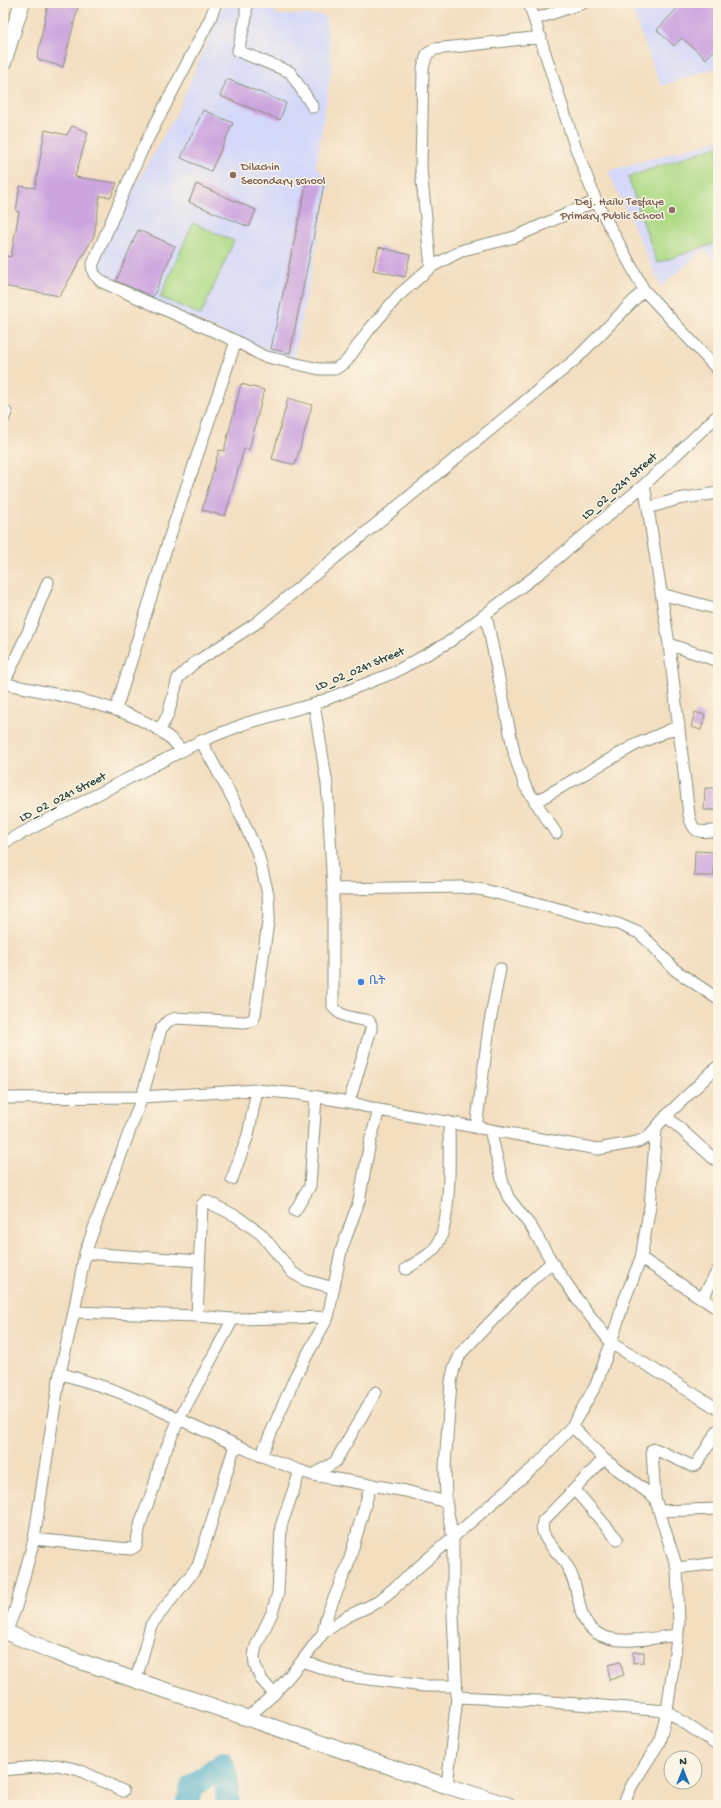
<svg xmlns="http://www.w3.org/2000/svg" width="721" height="1808" viewBox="0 0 721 1808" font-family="'Gochi Hand','Noto Sans Ethiopic',sans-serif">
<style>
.built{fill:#d4d8f9}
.green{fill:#aeda86;stroke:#668c5d}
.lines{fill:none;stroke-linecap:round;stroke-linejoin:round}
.river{stroke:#47acc7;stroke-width:24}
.building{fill:#cca5df}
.street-casing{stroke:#898e7a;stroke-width:13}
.secondary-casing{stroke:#898e7a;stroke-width:17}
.street{stroke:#fff;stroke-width:11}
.secondary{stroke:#fff;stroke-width:15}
.education-dot{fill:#8d6e63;stroke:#fcf5e5;stroke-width:1.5}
.shop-dot{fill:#3f7fe0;stroke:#fcf5e5;stroke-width:1.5}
.labels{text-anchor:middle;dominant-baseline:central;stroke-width:3;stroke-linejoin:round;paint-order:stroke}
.education-label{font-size:12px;fill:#785e54;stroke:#fcf5e5;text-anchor:start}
.street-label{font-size:12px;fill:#1f3d34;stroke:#fcf5e5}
.shop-label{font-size:12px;fill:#366cbe;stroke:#fcf5e5;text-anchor:start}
</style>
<rect width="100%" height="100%" fill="#fcf5e5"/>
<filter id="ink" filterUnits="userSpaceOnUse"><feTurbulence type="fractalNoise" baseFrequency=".025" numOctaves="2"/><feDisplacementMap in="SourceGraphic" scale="8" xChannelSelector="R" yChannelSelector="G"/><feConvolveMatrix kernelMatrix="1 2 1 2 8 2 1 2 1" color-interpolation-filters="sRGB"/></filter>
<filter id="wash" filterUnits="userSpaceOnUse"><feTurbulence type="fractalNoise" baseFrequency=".012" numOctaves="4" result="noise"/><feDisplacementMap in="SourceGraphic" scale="16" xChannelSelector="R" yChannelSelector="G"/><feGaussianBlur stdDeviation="0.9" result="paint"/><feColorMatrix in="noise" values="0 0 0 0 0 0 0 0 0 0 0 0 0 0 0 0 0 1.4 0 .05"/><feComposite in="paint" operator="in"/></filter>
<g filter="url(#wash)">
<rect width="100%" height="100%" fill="#f3dec0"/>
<path class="built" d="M 224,3 L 273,3 L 276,15 L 325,15 L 332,65 L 316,166 L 330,183 L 293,361 L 206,325 L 87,272 L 176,114 Z
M 635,3 L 718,3 L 718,77 L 715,68 L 661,86 L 633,13 Z
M 718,140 L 718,263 L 703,250 L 661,287 L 608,171 Z"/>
<path class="green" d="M 718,146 L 718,242 L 657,263 L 628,177 Z
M 193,223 L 234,241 L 201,315 L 160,297 Z"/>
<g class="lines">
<path class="river" d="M 187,1805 L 192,1787 L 222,1764 L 226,1775 L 228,1805"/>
</g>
<g id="blocks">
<path class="building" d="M 48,3 L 79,3 L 63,67 L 37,59 Z
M 682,3 L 718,3 L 718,46 L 706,59 L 682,38 L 674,46 L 657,30 Z
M 227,79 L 286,103 L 280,120 L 220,96 Z
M 203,110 L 233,123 L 211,171 L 181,158 Z
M 72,126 L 88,132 L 75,177 L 117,183 L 111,197 L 100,196 L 94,236 L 60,296 L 3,286 L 3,255 L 11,257 L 19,212 L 16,211 L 20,186 L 35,188 L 45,130 L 67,135 Z
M 307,181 L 324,184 L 290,353 L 271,349 Z
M 196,184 L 256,210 L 249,227 L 189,202 Z
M 138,230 L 175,246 L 153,297 L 116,281 Z
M 379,247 L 410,255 L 405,277 L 373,270 Z
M 241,384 L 264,390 L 249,450 L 244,449 L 225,516 L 202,510 L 219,450 L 224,451 Z
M 288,398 L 312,405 L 295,465 L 272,459 Z
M 695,712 L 705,715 L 701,730 L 691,727 Z
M 705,788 L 718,788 L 718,810 L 704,810 Z
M 695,851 L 714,852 L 714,876 L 694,876 Z
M 633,1652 L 644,1652 L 644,1662 L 633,1663 Z
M 620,1662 L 624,1675 L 609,1680 L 609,1665 Z"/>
</g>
</g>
<g filter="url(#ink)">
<use href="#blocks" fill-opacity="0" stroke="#898e7a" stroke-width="1"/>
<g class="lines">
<g class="street-casing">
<path id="street" d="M 216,3 L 210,19 L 141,152 L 92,266 L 94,274 L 102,282 L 236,341 L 263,356 L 319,369 L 335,369 L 346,362 L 368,331 L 398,296 L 431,267 L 463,250 L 515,237 L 596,201
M 246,3 L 246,17 L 238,51 L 290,72 L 313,107
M 529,3 L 574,143 L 596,201 L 644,290 L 718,370
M 535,19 L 583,3
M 431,267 L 421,170 L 423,68 L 427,54 L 435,49 L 541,37
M 3,420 L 6,412
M 644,485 L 648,508 L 678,499 L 718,493
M 648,508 L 669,644 L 689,815 C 694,836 699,831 718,831
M 661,594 L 718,609
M 486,615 L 515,757 L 525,786 L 556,833
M 669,644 L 718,661
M 3,683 C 54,695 150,707 181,750
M 4,683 L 28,632 L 48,582
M 314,704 L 327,784 L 333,889 L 461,887 L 484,890 L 618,924 L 639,933 L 653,946 L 675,970 L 718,999
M 116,709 L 171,533 L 236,341
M 160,729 L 168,715 L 178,678 L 193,664 L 255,624 L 576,359 L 644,290
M 535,802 L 635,745 L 679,726
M 3,843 L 201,741 L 247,723 L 314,704 L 393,673 L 449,642 L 542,571 L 644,485 L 718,415
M 333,889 L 333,1006 C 340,1018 355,1018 369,1021 L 371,1025 L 371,1029 L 349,1102
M 3,1098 L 142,1097 L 257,1090 L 299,1094 L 349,1102 L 379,1110 L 598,1149 L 637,1142 L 648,1137 L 666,1116 L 718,1066
M 666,1116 L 714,1159
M 476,1128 L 489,1027 L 500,969
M 490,1130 L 503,1183 L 508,1197 L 532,1228 L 552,1262 L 577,1299 L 611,1343 L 718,1409
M 232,1179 L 248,1135 L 257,1090
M 295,1211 L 310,1186 L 316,1097
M 85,1253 L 199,1261
M 641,1258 L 650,1206 L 656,1129
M 406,1269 C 414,1263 426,1258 433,1250 C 453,1232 449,1149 449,1122
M 702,1299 L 718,1270
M 74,1312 L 197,1316 L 233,1319 L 328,1317
M 197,1316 L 202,1205 L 206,1201 L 236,1216 L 261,1234 L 293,1273 L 305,1280 L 334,1288
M 60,1373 C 80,1380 101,1385 121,1393 C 185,1420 246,1453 313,1475 L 406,1491 L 446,1502 L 453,1539 L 453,1616 L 457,1697 L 447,1786
M 572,1426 L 596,1385 L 611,1343 L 624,1301 L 641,1258 L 715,1307
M 261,1456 L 296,1375 L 328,1317 L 341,1251 L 359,1201 L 370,1142 L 379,1110
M 604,1459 L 543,1521 C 538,1538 558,1551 566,1564 C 576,1580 577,1597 582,1614 C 596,1653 647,1638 678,1635
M 313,1475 L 335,1462 L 376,1392
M 575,1490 L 617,1539
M 655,1498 L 652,1450 L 655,1449 L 692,1466 L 696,1465 L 718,1430
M 446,1502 L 445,1466 L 451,1382 L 454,1368 L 461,1353 L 525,1286 L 552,1262
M 660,1511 L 718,1509
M 34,1539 L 119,1548 L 131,1549 L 136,1546 L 141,1521 L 154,1487 L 160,1463 L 179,1419 L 233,1319
M 677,1568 L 718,1563
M 6,1633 L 16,1607 L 34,1539 L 60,1373 L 74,1312 L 85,1253 L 142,1097 L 161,1029 L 168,1021 L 176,1018 L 245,1022 L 253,1020 L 255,1015 L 269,915 L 268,894 L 258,854 L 234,801 L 201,741
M 323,1633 L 346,1617 L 378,1602 L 540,1462 L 572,1426 L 604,1459 L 655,1498 L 677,1568 L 679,1624 L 667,1711 L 659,1743 L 632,1785 L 623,1805
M 302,1661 L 346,1676 L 424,1686 L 456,1686
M 136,1680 L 151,1625 L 198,1566 L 235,1445
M 274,1694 L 261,1679 L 255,1665 L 254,1656 L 256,1646 L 272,1613 L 278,1593 L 281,1526 L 300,1471
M 457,1697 L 538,1701 L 667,1711 L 718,1746
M 247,1718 L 274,1694 L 302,1661 L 323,1633 L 327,1615 L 348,1565 L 371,1484
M 3,1770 L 57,1765 L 79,1770 L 123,1791"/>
</g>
<g class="secondary-casing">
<path id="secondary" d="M 3,64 L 22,3
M 3,1631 L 56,1653 L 447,1786 L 508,1805"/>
</g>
<use href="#street" class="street"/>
<use href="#secondary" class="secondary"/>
</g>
</g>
<g class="education-dot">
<circle cx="233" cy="175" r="4"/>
<circle cx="672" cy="210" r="4"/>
</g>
<circle class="shop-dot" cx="361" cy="982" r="4"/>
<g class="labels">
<g class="education-label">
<text x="241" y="168">Dilachin<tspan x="241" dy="14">Secondary school</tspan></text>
<text x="664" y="203" text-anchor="end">Dej. Hailu Tesfaye<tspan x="664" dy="14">Primary Public School</tspan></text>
</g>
<g class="street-label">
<text transform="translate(620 487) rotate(-41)">LD_02_0241 Street</text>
<text transform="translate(360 670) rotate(-23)">LD_02_0241 Street</text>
<text transform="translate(63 798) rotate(-27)">LD_02_0241 Street</text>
</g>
<g class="shop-label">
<text x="369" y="982">ቤት</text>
</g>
</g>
<rect width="721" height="1808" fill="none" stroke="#fcf5e5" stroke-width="16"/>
<g transform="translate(683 1770)"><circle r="19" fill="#fcf5e5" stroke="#a4ab9e"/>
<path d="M0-3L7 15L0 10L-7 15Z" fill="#1f6fb2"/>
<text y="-6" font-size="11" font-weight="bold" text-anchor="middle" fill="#1f3d34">N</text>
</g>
</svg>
